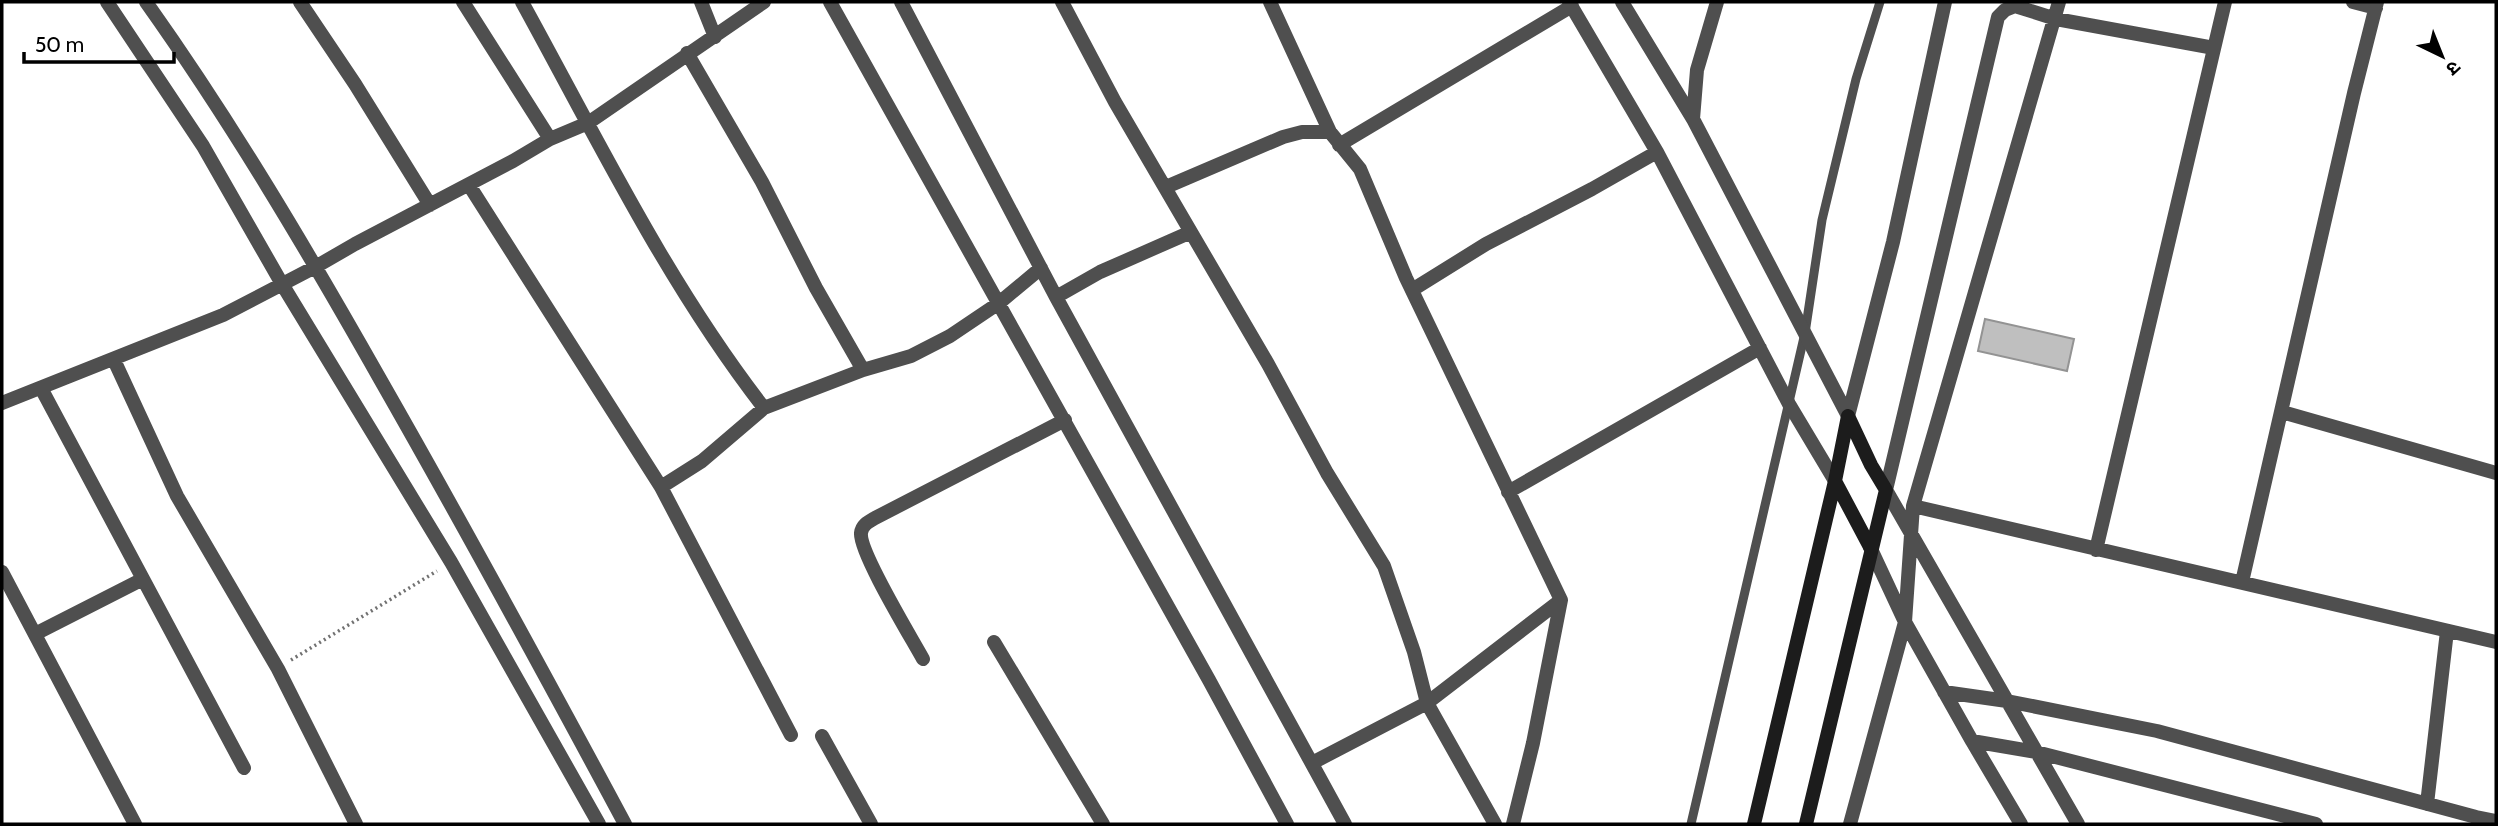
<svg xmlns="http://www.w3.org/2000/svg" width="2498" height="826" viewBox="0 0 2498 826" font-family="Cabin,'Noto Sans Devanagari',sans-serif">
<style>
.building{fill:#bfbfbf;stroke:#939393;stroke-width:2}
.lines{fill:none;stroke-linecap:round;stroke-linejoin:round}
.path{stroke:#717171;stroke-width:3.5;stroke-dasharray:2 3.5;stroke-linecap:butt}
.lane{stroke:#4f4f4f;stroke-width:9}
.street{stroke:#4f4f4f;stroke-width:14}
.secondary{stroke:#1c1c1c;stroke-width:14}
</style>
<rect width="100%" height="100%" fill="#fff"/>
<path class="building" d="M 1985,319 L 2074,339 L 2067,371 L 1978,351 Z"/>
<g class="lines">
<path class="path" d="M 291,660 L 437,571"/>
<path class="lane" d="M 1691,824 L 1805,333 L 1822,220 L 1856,79 L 1880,2"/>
<path class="street" d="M 107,2 L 203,146 L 282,284 L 451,562 L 599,824
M 146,2 C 232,123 307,250 380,379 C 464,526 545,675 625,824
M 300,2 L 355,84 L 430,205
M 463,2 L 550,139
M 522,2 C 598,140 667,283 764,408
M 701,2 L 715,37
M 830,2 L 1209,680 L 1287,824
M 901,2 L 1056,297 L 1345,824
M 1062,2 L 1115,102 L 1268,364 L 1327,473 L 1384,566 L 1414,652 L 1427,703 L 1495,824
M 1270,2 L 1330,132 L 1360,169 L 1406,278 L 1561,600 L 1533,743 L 1513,824
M 1569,2 L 1657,152 L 1789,404 L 1835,481
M 1622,2 L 1693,119 L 1848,416
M 2353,2 L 2376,8
M 687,53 L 762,182 L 816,288 L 863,370
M 1693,119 L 1697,70 L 1717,2
M 1339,145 L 1572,6
M 469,185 L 661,487 L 702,461 L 764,408 L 863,370 L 911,356 L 950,336 L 999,303 L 1041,268
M 1166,187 L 1283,137 L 1302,132 L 1330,132
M 1412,290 L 1486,244 L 1592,189 L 1657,152
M 1056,297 L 1100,272 L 1191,232
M 114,360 L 177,496 L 278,669 L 356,824
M 41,388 L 244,768
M 2,403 L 223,315 L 317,266 L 355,244 L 513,161 L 550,139 L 588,123 L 764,2
M 2282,412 L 2496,473
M 1848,416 L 1893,242 L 1945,2
M 661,487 L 791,735
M 1508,492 L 1760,348
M 1913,506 L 2496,642
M 1870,547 L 1905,622 L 1972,741 L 2036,752 L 2316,824
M 2096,550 L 2225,2
M 2,572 L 135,824
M 2242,582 L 2354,93 L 2377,2
M 35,634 L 143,579
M 994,642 L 1103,824
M 923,659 C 911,637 859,552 861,533 C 862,525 868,522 875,518 L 1065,420
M 1944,692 L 2007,701 L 2157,731 L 2476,817 L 2496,821
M 822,736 L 871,824
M 1972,741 L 2021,824
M 1312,763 L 1427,703 L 1561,600
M 2427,804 L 2447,631
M 1850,824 L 1905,622 L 1913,506 L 2059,2
M 2078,824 L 1886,490 L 1998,17 L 2005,10 L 2015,6 L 2056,19 L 2214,48"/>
<path class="secondary" d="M 1835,481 L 1870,547
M 1754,824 L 1835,481 L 1848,416
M 1806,824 L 1886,490 L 1871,465 L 1848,416"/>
</g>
<rect width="2498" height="826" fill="none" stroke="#000000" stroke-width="7"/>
<g transform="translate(2442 56) rotate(137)" stroke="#ffffff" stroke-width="5" paint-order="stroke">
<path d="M0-5L12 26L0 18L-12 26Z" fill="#000000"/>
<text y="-10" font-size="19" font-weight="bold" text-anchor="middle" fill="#000000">उ</text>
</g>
<path d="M24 52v10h150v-10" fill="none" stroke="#000000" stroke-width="3.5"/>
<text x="35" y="52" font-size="21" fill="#000000" stroke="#ffffff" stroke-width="5" paint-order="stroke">50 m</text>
</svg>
